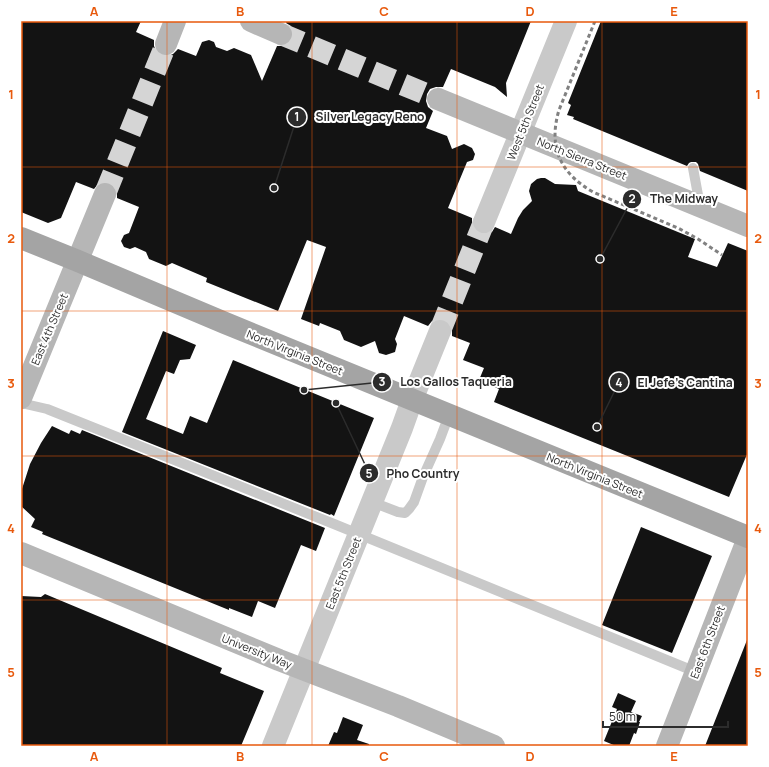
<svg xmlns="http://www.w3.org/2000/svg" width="769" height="767" viewBox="0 0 769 767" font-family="Manrope,sans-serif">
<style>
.building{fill:#131313}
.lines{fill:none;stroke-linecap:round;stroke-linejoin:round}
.tertiary-tunnel{stroke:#d5d5d5;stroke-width:22;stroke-dasharray:22 11;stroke-linecap:butt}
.secondary-tunnel{stroke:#d5d5d5;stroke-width:22;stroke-dasharray:22 11;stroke-linecap:butt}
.service{stroke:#c9c9c9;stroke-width:10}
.tertiary{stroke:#c9c9c9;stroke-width:22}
.secondary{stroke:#b6b6b6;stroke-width:22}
.primary{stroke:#a4a4a4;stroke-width:22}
.rail{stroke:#818181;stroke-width:3;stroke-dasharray:4 3;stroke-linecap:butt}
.grid{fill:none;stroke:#e8590c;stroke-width:1;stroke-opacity:0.55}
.labels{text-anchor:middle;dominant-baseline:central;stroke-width:4;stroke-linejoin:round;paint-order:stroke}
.street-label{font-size:11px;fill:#2c2c2c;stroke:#fff}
.leader{fill:none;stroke:#2c2c2c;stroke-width:1.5}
.callout-dot{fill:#2c2c2c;stroke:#fff;stroke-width:1.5}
.mark-label{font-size:12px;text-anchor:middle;font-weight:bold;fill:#fff}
.callout-label{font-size:12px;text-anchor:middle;font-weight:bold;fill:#2c2c2c;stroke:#fff;stroke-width:4;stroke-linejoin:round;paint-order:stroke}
.neatline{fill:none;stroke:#e8590c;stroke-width:1.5}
.grid-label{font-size:13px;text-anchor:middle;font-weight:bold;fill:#e8590c}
</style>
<rect width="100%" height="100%" fill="#fff"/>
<path class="building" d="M 21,21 L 141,21 L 136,32 L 154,40 L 154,46 L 156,51 L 161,55 L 168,56 L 173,54 L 178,49 L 196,56 L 202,42 L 209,40 L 214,42 L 216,47 L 227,51 L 234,48 L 251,55 L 262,81 L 277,46 L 283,46 L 288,44 L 293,39 L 293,32 L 291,26 L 286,23 L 287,21 L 531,21 L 506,83 L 507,97 L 495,87 L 451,69 L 443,87 L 436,87 L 430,89 L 427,94 L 426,101 L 428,107 L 433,111 L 426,128 L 447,136 L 452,149 L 464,144 L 472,148 L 475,154 L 473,160 L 467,162 L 448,208 L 472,218 L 472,223 L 474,229 L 479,233 L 486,234 L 492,232 L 495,227 L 511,234 L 518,218 L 523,210 L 532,201 L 529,191 L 531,184 L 537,179 L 541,178 L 545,178 L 555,184 L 576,185 L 578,191 L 695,239 L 688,257 L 717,267 L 728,243 L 748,251 L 748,452 L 729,497 L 494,402 L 499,389 L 479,380 L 484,368 L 463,360 L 470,343 L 452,336 L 452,329 L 450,323 L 445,320 L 438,319 L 432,321 L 428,326 L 404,316 L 395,339 L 397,344 L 395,352 L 386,355 L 379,353 L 375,341 L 361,347 L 344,340 L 340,331 L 320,323 L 319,326 L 301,319 L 326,247 L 307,240 L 278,311 L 206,282 L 207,278 L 172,263 L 166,266 L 149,259 L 146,252 L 135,247 L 130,249 L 124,247 L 121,241 L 124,235 L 129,233 L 139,207 L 117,198 L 117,193 L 115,187 L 109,182 L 103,182 L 98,184 L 94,189 L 76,182 L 61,218 L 48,223 L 21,212 Z
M 601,21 L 748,21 L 748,191 L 700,171 L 698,164 L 696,162 L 691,162 L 689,163 L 687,166 L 573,119 L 574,117 L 567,115 L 571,105 L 568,103 Z
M 163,331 L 196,345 L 190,359 L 180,360 L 174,374 L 166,371 L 146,419 L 183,434 L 190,416 L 207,423 L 233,360 L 374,418 L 334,516 L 331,514 L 330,515 L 122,432 Z
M 52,426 L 69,434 L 71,430 L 80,434 L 82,430 L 325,528 L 316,551 L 301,545 L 275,608 L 258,601 L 252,617 L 229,608 L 229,610 L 42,534 L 43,532 L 31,527 L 35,519 L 21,506 L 21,492 L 30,464 L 41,443 Z
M 641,527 L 712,556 L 672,653 L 602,625 Z
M 45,594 L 222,668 L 220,673 L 264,691 L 241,746 L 21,746 L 21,596 L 41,597 Z
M 747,640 L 748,746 L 705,746 Z
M 618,693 L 636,701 L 631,712 L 642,716 L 639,722 L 640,722 L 636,734 L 634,733 L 629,746 L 616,746 L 604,741 L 617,709 L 612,707 Z
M 343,717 L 363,725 L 357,740 L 369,744 L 369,746 L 328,746 L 334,732 L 337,733 Z"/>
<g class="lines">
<path class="tertiary-tunnel" d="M 440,331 L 484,222"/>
<path class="secondary-tunnel" d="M 281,34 L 438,99
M 105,194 L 166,44"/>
<path class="service" d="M 693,168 L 700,206
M 21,403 L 47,409 L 82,423 L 334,524 L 696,672
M 372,502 L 398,512 L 405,513 L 409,509 L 414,502 L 423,477 L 440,439 L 449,415"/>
<path class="tertiary" d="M 484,222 L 566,21
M 273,746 L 402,428 L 412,400 L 440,331"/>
<path class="secondary" d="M 251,21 L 281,34
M 166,44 L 175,21
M 438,99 L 748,226
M 21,398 L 105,194
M 21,553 L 279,660 L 398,706 L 494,746
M 667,746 L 748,538"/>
<path class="primary" d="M 21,238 L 78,261 L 225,323 L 748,537"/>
<path class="rail" d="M 595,21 L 559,110 C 548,147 560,173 593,192 L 678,228 L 698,239 L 722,255"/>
</g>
<path class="grid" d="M 167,21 L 167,746M 312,21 L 312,746M 457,21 L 457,746M 602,21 L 602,746M 21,167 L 748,167M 21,311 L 748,311M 21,456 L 748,456M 21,600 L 748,600"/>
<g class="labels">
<g class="street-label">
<text transform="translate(525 122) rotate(-68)">West 5th Street</text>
<text transform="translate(582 158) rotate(22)">North Sierra Street</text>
<text transform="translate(49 329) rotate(-67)">East 4th Street</text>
<text transform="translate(295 352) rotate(22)">North Virginia Street</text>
<text transform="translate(595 475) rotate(22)">North Virginia Street</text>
<text transform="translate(343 573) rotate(-68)">East 5th Street</text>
<text transform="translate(707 642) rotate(-69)">East 6th Street</text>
<text transform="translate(257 651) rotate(22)">University Way</text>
</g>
</g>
<path class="leader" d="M274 188L297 117M600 259L632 199M304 390L382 382M597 427L619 382M336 403L369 473"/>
<g class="callout-dot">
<circle cx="274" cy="188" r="4"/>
<circle cx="600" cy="259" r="4"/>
<circle cx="304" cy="390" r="4"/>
<circle cx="597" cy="427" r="4"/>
<circle cx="336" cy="403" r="4"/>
<circle cx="297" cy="117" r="10"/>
<circle cx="632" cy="199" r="10"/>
<circle cx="382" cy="382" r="10"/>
<circle cx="619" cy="382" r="10"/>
<circle cx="369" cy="473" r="10"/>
</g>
<g class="mark-label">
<text x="297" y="121">1</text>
<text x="632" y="203">2</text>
<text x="382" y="386">3</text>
<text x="619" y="387">4</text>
<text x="369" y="478">5</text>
</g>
<g class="callout-label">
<text x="370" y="121">Silver Legacy Reno</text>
<text x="684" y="203">The Midway</text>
<text x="456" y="386">Los Gallos Taqueria</text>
<text x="685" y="387">El Jefe’s Cantina</text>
<text x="423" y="478">Pho Country</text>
</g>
<rect width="769" height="767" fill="none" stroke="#ffffff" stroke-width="44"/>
<path d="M603 721v6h125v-6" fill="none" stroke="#2c2c2c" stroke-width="2"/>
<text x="609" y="721" font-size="12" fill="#2c2c2c" stroke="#ffffff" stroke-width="3" paint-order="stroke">50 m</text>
<rect x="22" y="22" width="725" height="723" class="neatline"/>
<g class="grid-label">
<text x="94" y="16">A</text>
<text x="240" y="16">B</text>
<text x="384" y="16">C</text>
<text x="530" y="16">D</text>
<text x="674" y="16">E</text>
<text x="11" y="99">1</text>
<text x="758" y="99">1</text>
<text x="11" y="243">2</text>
<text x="758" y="243">2</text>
<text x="11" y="388">3</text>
<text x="758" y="388">3</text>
<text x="11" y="533">4</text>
<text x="758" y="533">4</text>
<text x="11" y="677">5</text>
<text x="758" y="677">5</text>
<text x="94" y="761">A</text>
<text x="240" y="761">B</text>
<text x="384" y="761">C</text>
<text x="530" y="761">D</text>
<text x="674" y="761">E</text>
</g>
</svg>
